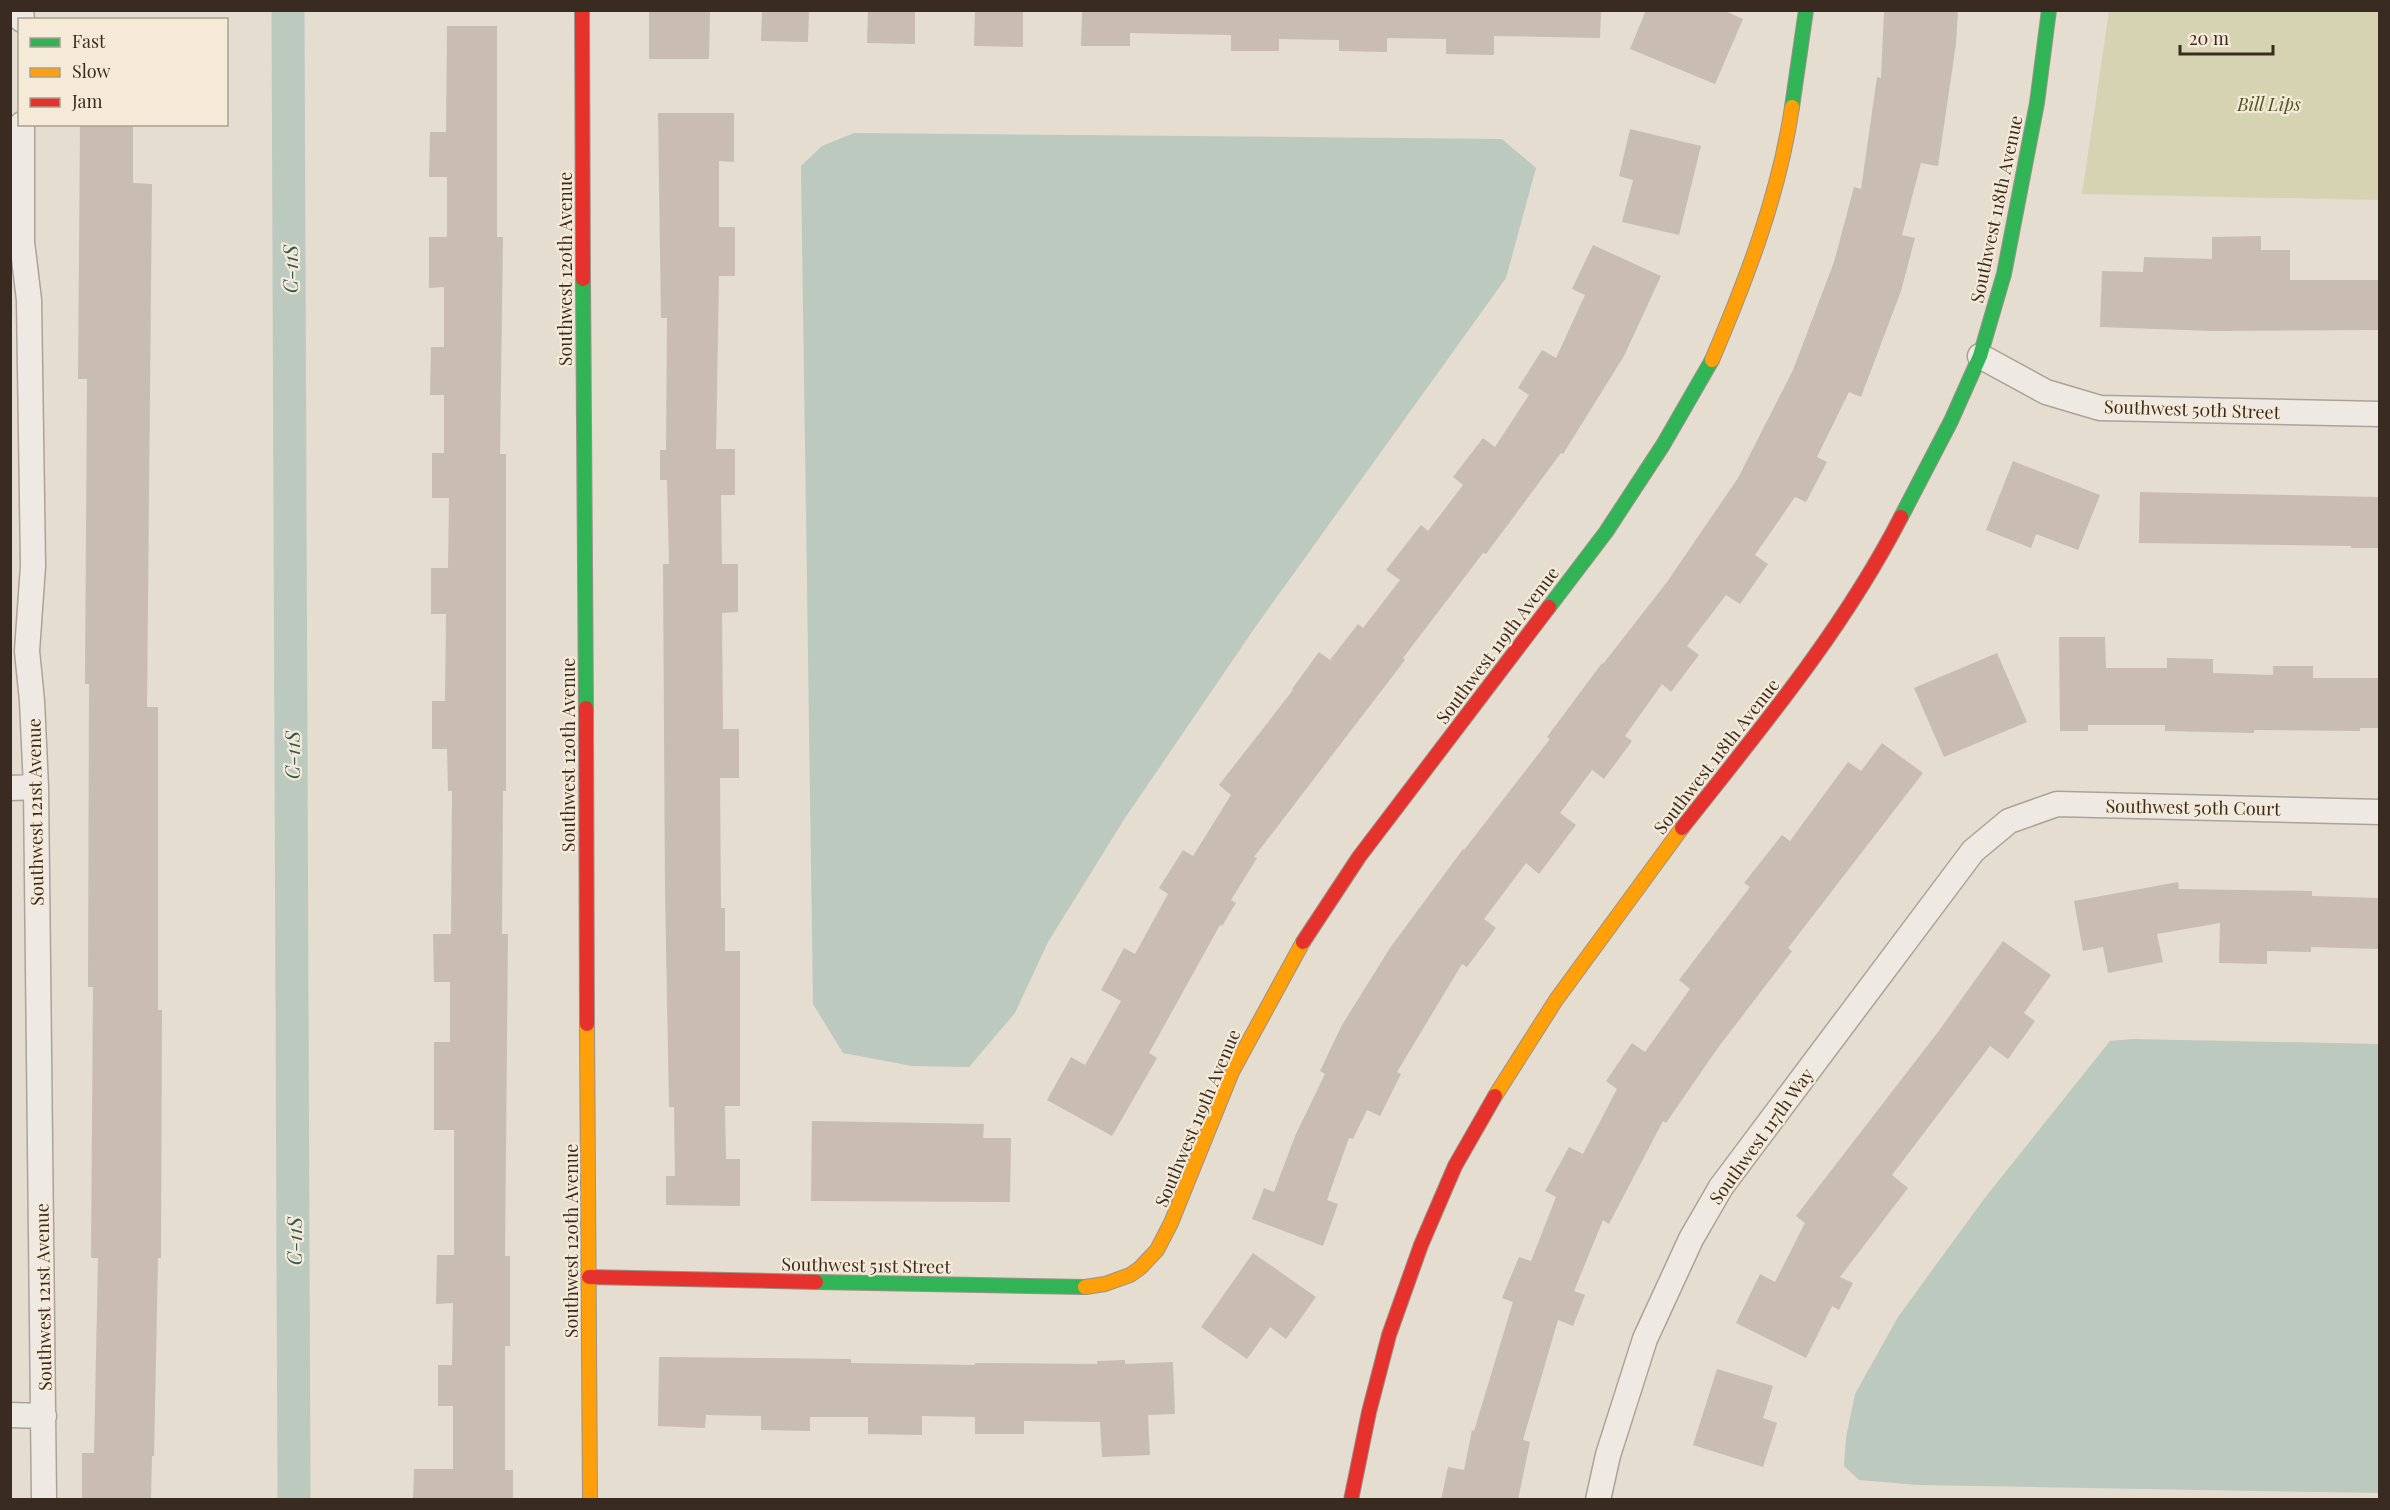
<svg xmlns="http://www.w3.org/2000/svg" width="2390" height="1510" viewBox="0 0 2390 1510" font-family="'Playfair Display',serif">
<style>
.green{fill:#d6d3b3}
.water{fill:#bbc9bf}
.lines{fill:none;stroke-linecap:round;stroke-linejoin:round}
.canal{stroke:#bbc9bf;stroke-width:33}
.building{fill:#c9bcb1}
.street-casing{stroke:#aba399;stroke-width:27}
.fast-casing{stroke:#9a9289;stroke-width:16}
.slow-casing{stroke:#9a9289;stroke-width:16}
.jam-casing{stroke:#9a9289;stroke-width:16}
.street{stroke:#eee9e2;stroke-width:24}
.fast{stroke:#30b455;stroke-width:14}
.slow{stroke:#ff9f0a;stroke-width:14}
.jam{stroke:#e5322d;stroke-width:14}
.labels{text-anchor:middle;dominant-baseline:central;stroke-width:4.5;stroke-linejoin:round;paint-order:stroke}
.park-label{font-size:18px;font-style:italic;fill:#4d5528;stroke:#f5ead8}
.street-label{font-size:18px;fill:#3a2b21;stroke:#f5ead8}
.water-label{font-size:20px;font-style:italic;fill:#315953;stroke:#f5ead8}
</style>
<rect width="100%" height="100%" fill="#e5ddd0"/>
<path class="green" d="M 2109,11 L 2379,11 L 2379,200 L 2082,194 Z"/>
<path class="water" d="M 854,133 L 1502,139 L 1536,168 L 1506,278 L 1256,626 L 1125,818 L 1048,942 L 1015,1013 L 969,1067 L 912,1066 L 843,1053 L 813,1004 L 801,166 L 822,146 Z
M 2133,1039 L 2379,1044 L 2379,1493 L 1918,1485 L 1859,1480 L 1844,1466 L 1846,1437 L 1855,1394 L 1898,1317 L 1984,1199 L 2110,1041 Z"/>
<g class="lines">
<path class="canal" d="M 288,10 L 294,1500"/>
</g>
<path class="building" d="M 649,10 L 710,10 L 709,59 L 649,59 Z
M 762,10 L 809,10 L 808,42 L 761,41 Z
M 868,10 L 915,10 L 915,44 L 867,43 Z
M 975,10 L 1023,10 L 1023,47 L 974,46 Z
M 1082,10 L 1601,10 L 1600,38 L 1494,36 L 1494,55 L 1446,54 L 1446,39 L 1387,38 L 1387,52 L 1339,51 L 1339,40 L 1279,39 L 1279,51 L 1231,51 L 1231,35 L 1130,33 L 1130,46 L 1081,46 Z
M 1646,10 L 1723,10 L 1743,19 L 1715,84 L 1630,49 Z
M 1884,10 L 1958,10 L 1956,44 L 1938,166 L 1921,163 L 1902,235 L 1915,238 L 1901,291 L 1861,397 L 1849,392 L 1817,457 L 1827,462 L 1806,502 L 1795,497 L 1755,555 L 1768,564 L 1740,604 L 1726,595 L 1687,646 L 1699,655 L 1671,692 L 1662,684 L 1625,736 L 1632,741 L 1604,779 L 1592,770 L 1560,813 L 1576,825 L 1539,874 L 1526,863 L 1484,919 L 1496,928 L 1467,967 L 1462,964 L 1397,1072 L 1401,1074 L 1380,1116 L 1367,1110 L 1353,1139 L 1349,1138 L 1327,1200 L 1338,1204 L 1323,1246 L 1252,1219 L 1264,1188 L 1274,1192 L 1295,1136 L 1325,1074 L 1320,1071 L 1342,1025 L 1390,948 L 1463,849 L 1464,850 L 1550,739 L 1547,737 L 1602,663 L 1603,664 L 1667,582 L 1738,478 L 1793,370 L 1834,262 L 1854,187 L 1861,189 L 1877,77 L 1881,78 Z
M 447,26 L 497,26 L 497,237 L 503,237 L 500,454 L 506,454 L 506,791 L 503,791 L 502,934 L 508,934 L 505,1256 L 510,1256 L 510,1346 L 505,1346 L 505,1470 L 513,1470 L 513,1500 L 413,1500 L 414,1469 L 453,1469 L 453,1406 L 438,1406 L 438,1365 L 452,1365 L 453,1303 L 436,1304 L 437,1255 L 454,1255 L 454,1130 L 434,1130 L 434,1042 L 450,1042 L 450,982 L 434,982 L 433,934 L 451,934 L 452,791 L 448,791 L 447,749 L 432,749 L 432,701 L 445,701 L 446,614 L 431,614 L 431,568 L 448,568 L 449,498 L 432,498 L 432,453 L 444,453 L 444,395 L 430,395 L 431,347 L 444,347 L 444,287 L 429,288 L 429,237 L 447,237 L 447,177 L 429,177 L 430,132 L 446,132 Z
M 658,113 L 734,113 L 734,162 L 719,161 L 719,227 L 735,227 L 735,276 L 719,276 L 716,449 L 735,449 L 735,495 L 721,495 L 722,564 L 738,564 L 738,612 L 722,613 L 723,729 L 739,729 L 739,778 L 720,778 L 721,908 L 725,908 L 725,951 L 740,951 L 740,1106 L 725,1106 L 726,1159 L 740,1159 L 740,1206 L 666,1205 L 666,1176 L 675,1176 L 674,1107 L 669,1107 L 665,891 L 663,564 L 669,564 L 667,480 L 660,480 L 660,450 L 666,450 L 667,318 L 661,318 Z
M 80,124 L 133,124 L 133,183 L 152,184 L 147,707 L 158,707 L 158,1010 L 162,1010 L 161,1258 L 158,1258 L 154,1456 L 152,1456 L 151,1500 L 82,1500 L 82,1453 L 94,1453 L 98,1258 L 91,1258 L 93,987 L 88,987 L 89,684 L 85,684 L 87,379 L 78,379 Z
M 1630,129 L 1701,146 L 1679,235 L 1622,222 L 1633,180 L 1619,176 Z
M 2261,236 L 2261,250 L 2290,250 L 2290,280 L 2379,280 L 2379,330 L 2213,331 L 2100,327 L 2102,271 L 2143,272 L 2144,257 L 2212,259 L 2212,237 Z
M 1593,245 L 1661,276 L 1624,356 L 1563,454 L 1561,453 L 1486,554 L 1483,553 L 1403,658 L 1405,660 L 1254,857 L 1257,858 L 1231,900 L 1236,903 L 1222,926 L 1220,925 L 1149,1053 L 1157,1058 L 1112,1136 L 1047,1100 L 1071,1057 L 1085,1065 L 1121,1001 L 1101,990 L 1124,948 L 1135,954 L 1168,894 L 1159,888 L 1183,850 L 1193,856 L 1231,795 L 1219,785 L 1293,690 L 1292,689 L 1319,652 L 1330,660 L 1358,624 L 1363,628 L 1400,580 L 1386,570 L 1421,525 L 1428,531 L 1463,485 L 1453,477 L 1483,438 L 1495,447 L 1529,395 L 1518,388 L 1542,350 L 1556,358 L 1585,295 L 1572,289 Z
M 2013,461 L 2100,495 L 2078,550 L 2036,534 L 2031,548 L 1986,530 Z
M 2140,492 L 2379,497 L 2379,548 L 2351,548 L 2351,546 L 2139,543 Z
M 2059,637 L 2105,637 L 2106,668 L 2167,668 L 2167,658 L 2213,659 L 2213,673 L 2273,675 L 2273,666 L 2313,666 L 2313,678 L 2379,678 L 2379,728 L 2360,728 L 2360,731 L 2254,730 L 2254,733 L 2165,731 L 2165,725 L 2088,725 L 2088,731 L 2060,731 Z
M 1997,653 L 2027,722 L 1944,757 L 1914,688 Z
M 1882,743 L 1923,773 L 1788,948 L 1792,951 L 1717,1049 L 1666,1123 L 1663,1121 L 1609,1224 L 1603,1220 L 1574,1291 L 1585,1295 L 1573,1326 L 1558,1320 L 1523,1440 L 1530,1442 L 1518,1500 L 1441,1500 L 1448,1467 L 1464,1470 L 1472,1430 L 1474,1431 L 1513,1302 L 1502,1298 L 1519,1257 L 1531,1261 L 1556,1197 L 1545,1191 L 1569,1147 L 1583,1154 L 1617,1089 L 1606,1081 L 1632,1043 L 1645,1052 L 1690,989 L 1679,980 L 1750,887 L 1744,883 L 1782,835 L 1790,841 L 1848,762 L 1861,771 Z
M 2178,882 L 2179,889 L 2312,891 L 2312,896 L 2379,898 L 2379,949 L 2311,947 L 2311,952 L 2267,951 L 2267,964 L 2219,963 L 2220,923 L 2157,934 L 2163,962 L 2108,973 L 2103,947 L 2083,951 L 2074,901 Z
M 2003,941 L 2051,975 L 2024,1013 L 2035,1021 L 2008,1059 L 1990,1046 L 1892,1175 L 1908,1188 L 1840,1277 L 1853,1283 L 1839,1310 L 1832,1306 L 1806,1358 L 1736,1323 L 1760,1274 L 1775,1282 L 1805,1223 L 1796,1216 L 1938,1032 Z
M 812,1121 L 984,1124 L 983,1138 L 1011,1138 L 1010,1202 L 811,1201 Z
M 1253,1253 L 1316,1297 L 1286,1339 L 1270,1327 L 1247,1359 L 1201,1327 Z
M 659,1357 L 851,1359 L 851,1363 L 975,1365 L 975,1363 L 1097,1364 L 1097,1361 L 1125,1360 L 1125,1364 L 1173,1362 L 1175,1414 L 1148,1415 L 1150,1455 L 1102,1457 L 1100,1422 L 1024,1421 L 1024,1434 L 975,1434 L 975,1417 L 922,1416 L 922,1435 L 868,1434 L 868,1417 L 810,1417 L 810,1431 L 761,1430 L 761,1416 L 706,1415 L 705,1428 L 658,1426 Z
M 1717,1369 L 1773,1386 L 1763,1418 L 1777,1423 L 1763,1467 L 1693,1445 Z"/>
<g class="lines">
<g class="street-casing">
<path id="street" d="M 21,10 L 22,20
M 22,124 L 22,242 L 29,300 L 33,566 L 27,651 L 32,701 L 36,787 L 44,1500
M 1980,356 L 2046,392 L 2100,408 L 2380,414
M 10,788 L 36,787
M 10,1415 L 44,1416
M 1598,1500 L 1608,1455 L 1645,1339 L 1691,1239 L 1721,1187 L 1973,851 L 2009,821 L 2057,804 L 2380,812"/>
</g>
<g class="fast-casing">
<path id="fast" d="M 1792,107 L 1806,10
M 583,279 L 586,708
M 1901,517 L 1951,421 L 1980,356 L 2004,274 L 2037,103 L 2049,10
M 1549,607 L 1606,532 L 1663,445 L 1712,360
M 816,1282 L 1085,1287"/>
</g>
<g class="slow-casing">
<path id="slow" d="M 1712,360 C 1747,278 1779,195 1792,107
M 587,1024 L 590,1500
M 1495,1096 L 1556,1000 L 1682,828
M 1085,1287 L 1105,1284 L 1130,1275 L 1140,1268 L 1157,1250 L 1171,1223 L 1232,1072 L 1303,942"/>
</g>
<g class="jam-casing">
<path id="jam" d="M 582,10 L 583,279
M 586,708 L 587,1024
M 1682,828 C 1761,728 1843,630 1901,517
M 1303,942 L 1359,857 L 1549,607
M 589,1277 L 816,1282
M 1351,1500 L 1369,1412 L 1389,1335 L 1421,1245 L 1455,1166 L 1495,1096"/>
</g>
<use href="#street" class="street"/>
<use href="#fast" class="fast"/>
<use href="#slow" class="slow"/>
<use href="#jam" class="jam"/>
</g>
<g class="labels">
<g class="park-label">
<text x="2269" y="104">Bill Lips</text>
</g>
<g class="street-label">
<text transform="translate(1996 209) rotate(-78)">Southwest 118th Avenue</text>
<text transform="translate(565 269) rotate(-90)">Southwest 120th Avenue</text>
<text transform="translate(2192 409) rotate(2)">Southwest 50th Street</text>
<text transform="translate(1497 645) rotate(-53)">Southwest 119th Avenue</text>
<text transform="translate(568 755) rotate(-90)">Southwest 120th Avenue</text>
<text transform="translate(1716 756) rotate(-52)">Southwest 118th Avenue</text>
<text transform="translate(2193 807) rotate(1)">Southwest 50th Court</text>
<text transform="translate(35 812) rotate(-91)">Southwest 121st Avenue</text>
<text transform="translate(1197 1118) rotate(-67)">Southwest 119th Avenue</text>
<text transform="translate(1761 1136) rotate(-54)">Southwest 117th Way</text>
<text transform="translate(571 1241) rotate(-90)">Southwest 120th Avenue</text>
<text transform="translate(866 1265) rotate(1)">Southwest 51st Street</text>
<text transform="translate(43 1297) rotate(-91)">Southwest 121st Avenue</text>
</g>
<g class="water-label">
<text transform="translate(289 269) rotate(-90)">C-11S</text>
<text transform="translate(291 755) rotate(-90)">C-11S</text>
<text transform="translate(293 1241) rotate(-90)">C-11S</text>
</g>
</g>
<rect width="2390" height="1510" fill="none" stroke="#3a2b21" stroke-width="24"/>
<rect x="18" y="18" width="210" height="108" fill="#f5ead8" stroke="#aa9e8f" stroke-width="1.5"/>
<rect x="30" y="38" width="30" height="9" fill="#30b455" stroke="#aa9e8f" stroke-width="1.5"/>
<text x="72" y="48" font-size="18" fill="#3a2b21">Fast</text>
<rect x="30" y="68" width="30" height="9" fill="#ff9f0a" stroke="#aa9e8f" stroke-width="1.5"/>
<text x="72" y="78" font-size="18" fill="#3a2b21">Slow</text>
<rect x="30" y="98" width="30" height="9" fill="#e5322d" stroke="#aa9e8f" stroke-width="1.5"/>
<text x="72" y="108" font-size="18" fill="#3a2b21">Jam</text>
<path d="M2180 45v9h93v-9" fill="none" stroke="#3a2b21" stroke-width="3"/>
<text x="2189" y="45" font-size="18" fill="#3a2b21" stroke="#f5ead8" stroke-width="4.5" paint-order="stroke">20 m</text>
</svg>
